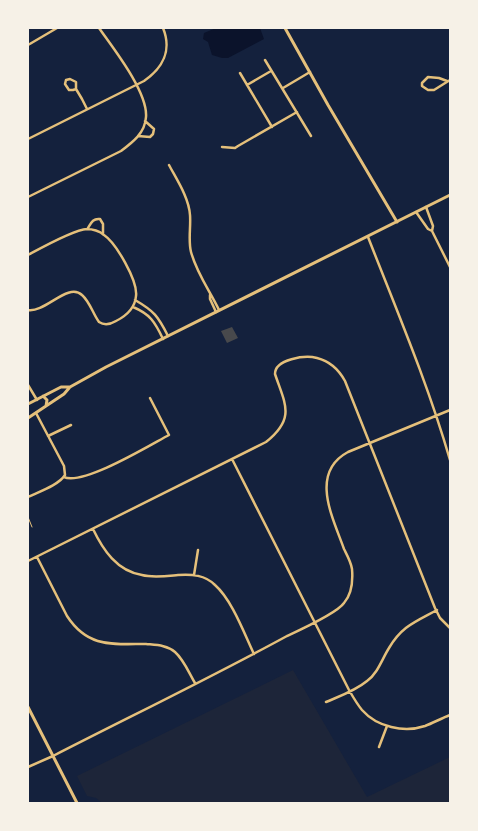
<svg xmlns="http://www.w3.org/2000/svg" width="478" height="831" viewBox="0 0 478 831" font-family="'Fira Sans',sans-serif">
<style>
.green{fill:#1d2539}
.water{fill:#0b132b}
.building{fill:#48494c}
.lines{fill:none;stroke-linecap:round;stroke-linejoin:round}
.service{stroke:#e5c07b;stroke-width:1}
.minor{stroke:#e5c07b;stroke-width:2.5}
.tertiary{stroke:#e5c07b;stroke-width:3}
.secondary{stroke:#e5c07b;stroke-width:3}
</style>
<rect width="100%" height="100%" fill="#14213d"/>
<path class="green" d="M 293,670 L 367,797 L 450,757 L 450,803 L 102,803 L 96,798 L 87,796 L 77,776 Z"/>
<path class="water" d="M 216,28 L 260,28 L 264,39 L 228,58 L 222,58 L 212,55 L 208,42 L 203,39 L 204,33 Z"/>
<path class="building" d="M 232,327 L 238,338 L 227,343 L 221,331 Z"/>
<g class="lines">
<path class="service" d="M 28,517 L 32,527"/>
<path class="minor" d="M 28,45 L 57,28
M 265,60 L 311,136
M 240,73 L 272,127
M 447,81 L 439,78 L 428,77 L 422,83 L 422,86 L 428,90 L 434,90 L 450,80
M 247,85 L 271,71
M 283,88 L 310,72
M 76,89 L 73,90 L 69,90 L 65,84 L 66,80 L 70,79 L 76,82 L 76,89 L 82,99 L 87,109
M 138,136 L 150,137 L 153,134 L 154,129 L 145,121
M 28,139 L 144,81 C 163,68 172,50 163,28
M 222,147 L 235,148 L 238,146 L 297,112
M 169,165 C 177,180 189,198 190,215 C 191,227 188,240 191,252 C 197,274 210,291 219,310
M 28,197 L 121,151 C 133,142 145,133 146,117 C 148,92 113,48 99,28
M 416,212 L 428,229 L 432,231 L 433,226 L 426,207
M 88,228 C 91,223 93,218 100,219 L 103,224 L 103,234
M 432,231 L 450,267
M 368,237 C 397,311 428,384 450,460
M 28,255 C 41,248 73,230 87,229 C 92,229 100,231 104,235 C 116,243 138,281 136,296 C 135,308 126,316 116,321 C 111,324 105,326 99,322 C 93,314 90,302 82,295 C 68,282 45,313 28,310
M 210,295 L 210,299 L 216,312
M 135,300 C 154,311 158,316 168,336
M 133,307 C 150,314 155,322 163,339
M 28,385 L 37,400
M 48,436 L 71,425
M 232,459 L 349,690 C 353,697 357,704 362,710 C 377,727 404,733 425,726 C 433,723 442,718 450,715
M 64,477 C 83,486 150,445 169,435 L 150,398
M 28,497 C 38,492 59,485 65,475 L 64,466 L 36,413
M 93,529 C 103,550 117,571 142,575 C 153,578 167,576 178,575 C 192,574 205,575 215,585 C 232,600 244,633 254,654
M 37,557 L 67,616 C 88,648 112,644 146,644 C 156,645 167,645 175,652 C 184,660 189,673 195,683
M 28,561 L 266,442 C 296,418 285,404 275,374 C 275,359 305,355 317,358 C 329,361 339,370 345,381 L 435,608 L 440,618 L 450,628
M 194,575 L 198,550
M 326,702 C 340,696 355,691 367,681 C 378,673 382,659 389,648 C 402,626 415,622 437,610
M 379,747 L 387,726
M 28,767 L 53,756 C 131,716 210,678 287,636 C 300,630 337,613 344,603 C 352,594 353,581 352,569 C 351,562 347,555 344,549 C 333,518 309,473 348,452 L 450,410"/>
<path class="tertiary" d="M 285,28 L 328,105 L 397,222"/>
<path class="secondary" d="M 43,396 L 47,400 L 46,406
M 28,404 L 61,387 L 70,387
M 28,418 L 64,394 L 70,387 L 106,367 L 450,195
M 28,707 L 77,803"/>
</g>
<rect width="478" height="831" fill="none" stroke="#f6f1e7" stroke-width="58"/>
</svg>
